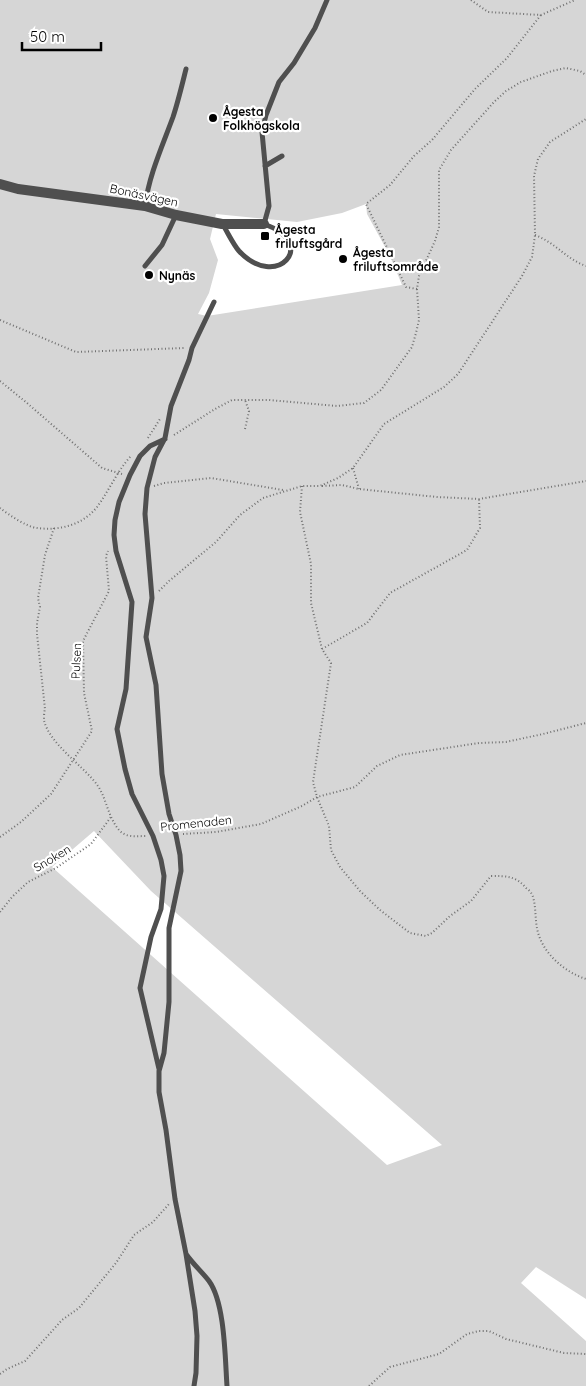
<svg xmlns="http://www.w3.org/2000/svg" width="586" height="1386" viewBox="0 0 586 1386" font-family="Quicksand,sans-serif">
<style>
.green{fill:#d6d6d6;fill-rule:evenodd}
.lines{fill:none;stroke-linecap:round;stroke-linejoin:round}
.path{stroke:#717171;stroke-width:2;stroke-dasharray:1 2.5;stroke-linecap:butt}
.lane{stroke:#4f4f4f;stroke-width:5}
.street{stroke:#4f4f4f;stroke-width:10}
.poi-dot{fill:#000;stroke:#fff;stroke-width:2}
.labels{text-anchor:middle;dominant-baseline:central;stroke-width:4.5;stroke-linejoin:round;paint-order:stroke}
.poi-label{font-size:12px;font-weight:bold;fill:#000;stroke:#fff;text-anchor:start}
.street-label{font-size:12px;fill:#000;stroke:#fff}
</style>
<rect width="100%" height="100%" fill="#fff"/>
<path class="green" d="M 0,0 L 586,0 L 586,1299 L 536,1267 L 521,1283 L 586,1341 L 586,1386 L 0,1386 ZM 366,204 L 367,214 L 390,256 L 402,285 L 207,316 L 198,314 L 209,293 L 218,260 L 210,239 L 216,214 L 297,222 L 342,213 ZM 94,831 L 151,891 L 442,1145 L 387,1165 L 52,867 Z"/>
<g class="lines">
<path class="path" d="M 471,0 L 488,12 L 541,15 L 575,0
M 535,235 C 556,243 566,259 586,266
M 417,289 L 406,287 L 366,204 L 390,185 L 414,156 L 432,140 L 475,89 L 507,58 L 541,15
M 0,320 L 76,352 L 185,348
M 0,381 L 27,403 L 102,468 L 122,474
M 245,429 L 249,411 L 245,400
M 174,435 L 215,409 L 232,400 L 269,400 L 337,406 L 364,403 L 381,390 L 412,347 L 416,333 L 419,320 L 417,289 L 419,276 L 435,241 L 439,227 L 439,170 L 451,150 L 494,102 L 506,91 L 521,82 L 552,71 L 566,68 L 580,71 L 586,75
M 148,438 L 160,419
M 353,468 L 359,489
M 154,486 L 164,483 L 211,478 L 283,490
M 302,486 L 300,512 L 311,564 L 311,603 L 322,649 L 331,663 L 313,782 L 317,797 L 329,826 L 331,850 L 340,867 L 360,891 L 380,910 L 410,933 L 426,936 L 432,933 L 450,916 L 471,901 L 491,876 C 507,876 516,876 526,888 C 529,890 532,893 533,897 C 536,907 535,918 537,928 C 541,952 564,972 586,979
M 322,486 L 342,485 L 359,489 L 437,497 L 479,499 L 586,481
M 0,508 C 9,515 27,527 37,528 C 59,531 83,525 97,507 C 109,491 117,471 131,456
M 54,528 L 45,555 L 38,598 L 40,607 L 37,623 L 37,634 L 45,709 C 44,712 44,717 44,720 C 49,744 84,766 98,786 C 107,800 108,818 120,831 C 127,838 137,836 146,836
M 159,591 L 169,581 L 216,542 L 240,515 L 263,498 L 302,486 L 320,486 L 338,478 L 353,468 L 384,424 L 444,387 L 458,374 L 522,276 L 532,257 L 535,235 L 534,176 L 538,159 L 550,142 L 586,119
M 322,649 L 367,623 L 390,593 L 467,550 L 480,528 L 479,499
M 183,834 L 216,832 L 261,824 L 302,806 L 317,797 L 355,787 L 377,766 L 400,755 L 479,743 L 506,742 L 543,734 L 586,723
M 0,837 L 21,822 L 51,794 L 92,731 L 84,693 L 83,641 L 109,591 L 106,556 L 108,551
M 0,912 L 12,897 L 28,882 L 56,868 L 91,844 L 111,817
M 0,1374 L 7,1369 L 25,1361 L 62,1320 L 79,1308 L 116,1263 L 134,1235 L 153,1222 L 169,1204
M 369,1386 L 390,1367 L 439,1354 L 467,1334 L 479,1331 L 489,1331 L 506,1339 L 564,1353 L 586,1354"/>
<path class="lane" d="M 265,166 L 282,156
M 145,206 C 149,175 162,147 173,117 C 178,102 182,85 186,69
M 223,225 C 228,233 233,244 239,251 C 276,291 320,244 264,224 L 269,206 L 262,132 L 266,115 L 279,82 L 294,63 L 315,28 L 327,0
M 145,266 L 162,245 L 176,215
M 159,1069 L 140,988 L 151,937 L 161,909 L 164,876 L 161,860 L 153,836 L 132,794 L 125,769 L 117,729 L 126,689 L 132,602 L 116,551 L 114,535 L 115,520 L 119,502 L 130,475 L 140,456 L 150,446 L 165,439
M 186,1254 C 193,1264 202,1272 209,1281 C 225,1303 225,1358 227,1386
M 194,1386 L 196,1373 L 197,1336 L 195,1311 L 186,1254 L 175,1199 L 166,1130 L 159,1092 L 159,1071 L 164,1053 L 169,1002 L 169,928 L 181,871 L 180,855 L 176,835 L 169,814 L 162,774 L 156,685 L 146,637 L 152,598 L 145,514 L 147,488 L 155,457 L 165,438 L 171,406 L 189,360 L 192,348 L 214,302"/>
<path class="street" d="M 0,184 L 18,189 L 145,206 L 176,215 L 222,224 L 264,224"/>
</g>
<g class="poi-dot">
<circle cx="213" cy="118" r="5"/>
<rect x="260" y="231" width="10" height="10" rx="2.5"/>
<circle cx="343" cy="259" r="5"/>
<circle cx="149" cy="275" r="5"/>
</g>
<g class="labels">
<g class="poi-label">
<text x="223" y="111">Ågesta<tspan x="223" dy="14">Folkhögskola</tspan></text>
<text x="275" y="229">Ågesta<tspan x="275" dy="14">friluftsgård</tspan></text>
<text x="353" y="252">Ågesta<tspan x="353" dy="14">friluftsområde</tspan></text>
<text x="159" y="275">Nynäs</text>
</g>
<g class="street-label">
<text transform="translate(144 195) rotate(12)">Bonäsvägen</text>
<text transform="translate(76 661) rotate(-88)">Pulsen</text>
<text transform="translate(196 823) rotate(-6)">Promenaden</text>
<text transform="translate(52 858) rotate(-31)">Snoken</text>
</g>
</g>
<path d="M22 42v8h79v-8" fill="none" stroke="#000000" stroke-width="2.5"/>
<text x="30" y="42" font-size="15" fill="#000000" stroke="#ffffff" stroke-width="4" paint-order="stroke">50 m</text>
</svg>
